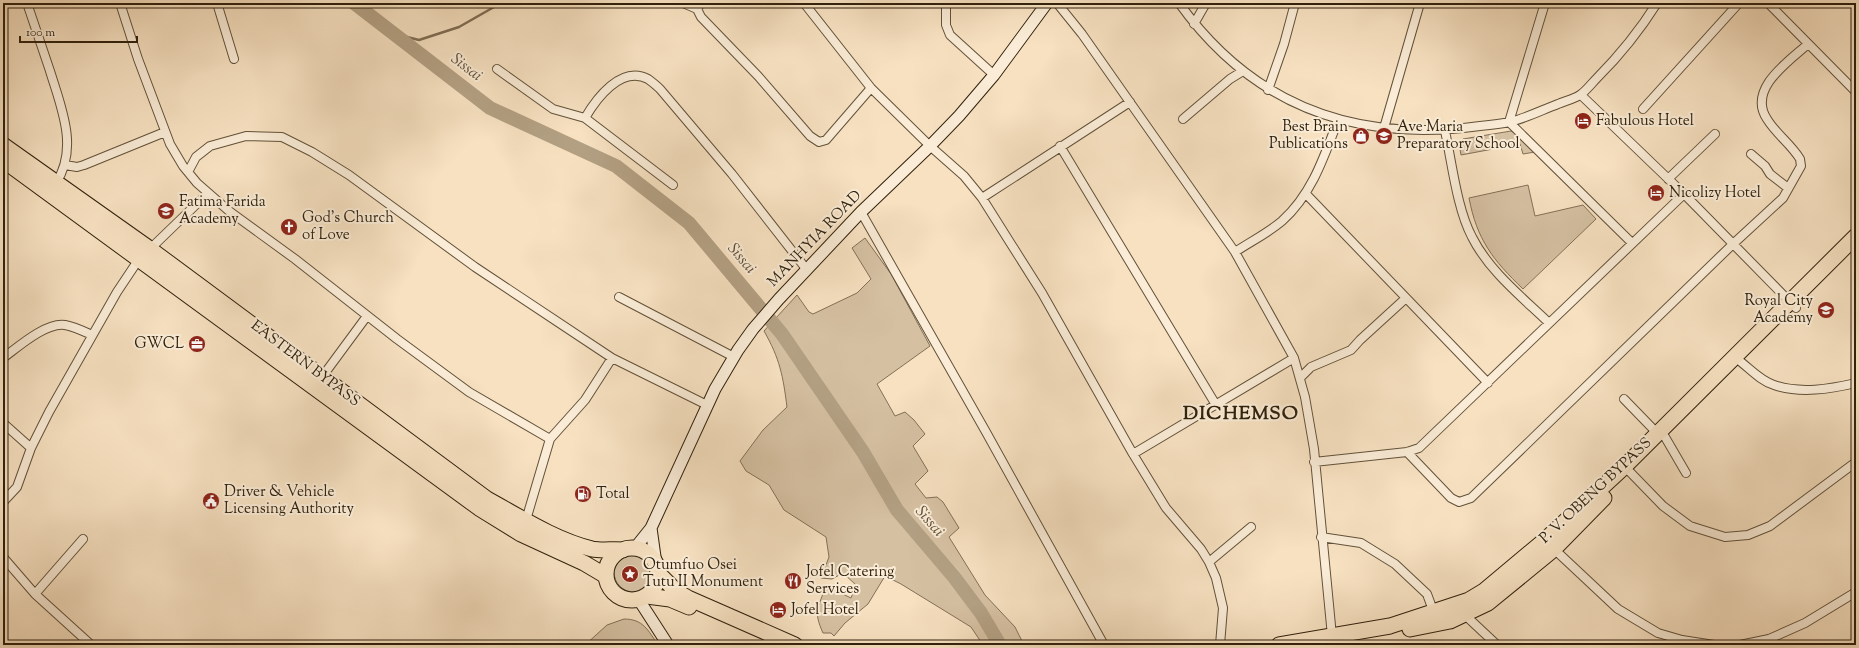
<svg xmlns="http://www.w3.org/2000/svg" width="1859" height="648" viewBox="0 0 1859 648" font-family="'Sorts Mill Goudy',serif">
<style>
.green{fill:#d5c0a2;stroke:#827057}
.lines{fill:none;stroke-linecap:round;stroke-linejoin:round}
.stream{stroke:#7f6d53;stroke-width:2.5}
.river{stroke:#b3a083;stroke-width:14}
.street-casing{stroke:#625139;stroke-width:10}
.secondary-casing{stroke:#30210c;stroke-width:13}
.highway-casing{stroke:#30210c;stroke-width:17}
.street{stroke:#faecd7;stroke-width:8}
.secondary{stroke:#faecd7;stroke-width:11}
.highway{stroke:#f7e1c1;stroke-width:15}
.labels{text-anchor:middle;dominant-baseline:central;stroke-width:4;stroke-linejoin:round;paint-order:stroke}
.poi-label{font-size:15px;fill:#30210c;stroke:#faecd7;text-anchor:start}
.street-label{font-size:15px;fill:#30210c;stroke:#faecd7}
.water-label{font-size:16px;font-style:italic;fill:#5e4d36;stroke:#faecd7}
.district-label{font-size:19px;font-weight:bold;letter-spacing:1px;fill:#30210c;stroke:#faecd7}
</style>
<rect width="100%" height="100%" fill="#f7e1c1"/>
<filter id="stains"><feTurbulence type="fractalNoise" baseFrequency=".005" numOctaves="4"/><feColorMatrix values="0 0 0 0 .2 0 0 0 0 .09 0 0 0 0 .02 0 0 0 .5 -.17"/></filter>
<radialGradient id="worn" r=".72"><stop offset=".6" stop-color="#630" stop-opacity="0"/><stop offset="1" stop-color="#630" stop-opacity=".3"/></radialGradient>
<path class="green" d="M 1511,131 L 1523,137 L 1535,152 L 1523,154 L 1520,144 L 1461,155 L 1459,144 L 1463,139 Z
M 1528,185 L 1535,216 L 1583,205 L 1596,219 L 1523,289 C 1493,260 1477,240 1469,198 Z
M 865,238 L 891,274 L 930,346 L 877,384 L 895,416 L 905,412 L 914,420 L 925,434 L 913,446 L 928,471 L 915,484 L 926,498 L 937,497 L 943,502 L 959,528 L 949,537 L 985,595 L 1015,627 L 1024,645 L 983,645 L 971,627 L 901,584 L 885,576 L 868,604 L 845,623 L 834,636 L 831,633 L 823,633 C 813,611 818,608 826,586 L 851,598 L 856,585 L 843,573 L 832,579 L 821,578 L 829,557 L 826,537 L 784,510 L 769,485 L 746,471 L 740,461 L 763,430 L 787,407 C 783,376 780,359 764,331 L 797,295 L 809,312 L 813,314 L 857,293 L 871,279 L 852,248 Z
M614 572a20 20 0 1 1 40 0a20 20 0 1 1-40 0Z
M 624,619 C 643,619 648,630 658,645 L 585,645 L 607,625 Z"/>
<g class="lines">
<path class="stream" d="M 363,12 L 371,3
M 391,33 L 419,40 L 459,27 L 501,3"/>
<path class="river" d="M 354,3 L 490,108 L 616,166 L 689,223 L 782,334 L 863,452 L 897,510 L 954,577 L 981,613 L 1000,645"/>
<g class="street-casing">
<path id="street" d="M 27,3 C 35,26 42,48 50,71 C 61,107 79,148 56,183
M 120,3 L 138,59 L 170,144 L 183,166 L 197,183 L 229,211 L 295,259 L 397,339 L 469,392 L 550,439
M 217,3 L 234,59
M 683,3 L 697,9
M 701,3 L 697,9 L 701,17 L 758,76 L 810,136 L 819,142 L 826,140 L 871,88
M 804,3 L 871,88 L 930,146 L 964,176 L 982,198 L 1042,293 L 1133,454 L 1166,508 L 1201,549 L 1209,562 L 1216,578 L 1223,608 L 1220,645
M 946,3 L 946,25 L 950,35 L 994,75
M 1057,3 L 1082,34 L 1235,252 L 1294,358 L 1305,397 L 1314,449 L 1332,636
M 1179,3 C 1253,106 1356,143 1480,126 C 1490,125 1500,124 1510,122 C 1526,118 1542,110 1558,104 C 1565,101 1574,99 1580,95 C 1586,91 1592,83 1597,78 C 1620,55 1640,30 1657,3
M 1545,3 L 1509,122 L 1632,243
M 1768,3 L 1856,92
M 1194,24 L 1206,3
M 497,69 L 553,109 L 585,118 C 596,99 621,65 648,79 C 652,82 657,86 660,89 L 732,174 L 807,270
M 1268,90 L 1284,44 L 1295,3
M 1581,95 L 1684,194 L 1796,308
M 1643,109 L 1739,3
M 585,118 L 673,185
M 1183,119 L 1230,79 L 1243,71
M 1384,128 L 1420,3
M 1445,131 C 1452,163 1457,209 1472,237 C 1489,271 1522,297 1549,323
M 1060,146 L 1216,405
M 1751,154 L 1765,166 L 1770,174 L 1788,188
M 65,165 L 77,167 L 84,165 L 165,132
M 188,172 L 196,157 L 210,146 L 246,136 L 282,137 L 312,152 L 349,175 L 475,267 L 612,358 L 707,405
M 1668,179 L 1715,134
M 1306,194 L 1488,383
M 982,198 L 1130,102
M 861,212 L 986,432 L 1104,645
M 150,249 L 208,193
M 1235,252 C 1250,242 1268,233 1282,221 C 1312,194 1324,157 1338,120
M 619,297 L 734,357
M 3,358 C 18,347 46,322 65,325 C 75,327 83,331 92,335
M 1741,362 C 1751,370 1761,381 1774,385 C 1800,394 1830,389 1856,383
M 322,377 L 367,316
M 1300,378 L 1311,367 L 1351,350 L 1360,340 L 1406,298
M 1624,399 L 1657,433
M 3,423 L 31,448
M 1665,437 L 1686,473
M 1407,452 L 1451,498 L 1459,502 L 1471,498 L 1733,244 L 1783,198 L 1801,166 L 1800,159 C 1791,144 1776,134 1767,119 C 1747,89 1789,61 1808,44
M 1133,454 L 1294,358
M 1314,462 L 1407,452 L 1419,448 L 1684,194
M 1630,472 L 1663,506 L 1690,526 L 1725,537 L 1748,535 L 1770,526 L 1856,462
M 3,502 L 17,487 L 31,448 L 49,412 L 117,292 L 139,259
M 526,520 L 550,439 L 585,400 L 612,358
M 1321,537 L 1361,543 L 1395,564 L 1427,594 L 1434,613
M 1554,549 L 1618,609 L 1658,633 L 1682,640 L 1714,645
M 3,557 L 35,594 L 89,643
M 1209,562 L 1251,527
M 35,594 L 83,539
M 1465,615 L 1497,645
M 1342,642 L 1343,645
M 1740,645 L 1769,639 L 1805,623 L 1856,592"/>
</g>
<g class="secondary-casing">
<path id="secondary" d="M 651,528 L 656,564
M 635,548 L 651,528 L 715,389 L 738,350 L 753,329 L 779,299 L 861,212 L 930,146 L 959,116 L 994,75 L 1047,3
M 639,600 L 668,645"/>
</g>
<g class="highway-casing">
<path id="highway" d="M 3,145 L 150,249 L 487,499 C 520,517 555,540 592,549 C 602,551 613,549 623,550
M 3,160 L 479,508 L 521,534 L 584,563 L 606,576
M606 574a26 26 0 1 1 52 0a26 26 0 1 1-52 0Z
M 658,573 L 676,591 L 688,598 L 795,645
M 647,596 L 670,599 L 689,607
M 1410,629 L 1450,621 L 1488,603 L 1554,549 L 1604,498
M 1279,645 L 1390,626 L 1469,600 L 1484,591 L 1545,540 L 1624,467 L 1856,236"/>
</g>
<use href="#street" class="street"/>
<use href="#secondary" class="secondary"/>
<use href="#highway" class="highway"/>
</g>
<defs>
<g id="hotel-disc" transform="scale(0.9)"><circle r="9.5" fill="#8f2418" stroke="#faecd7"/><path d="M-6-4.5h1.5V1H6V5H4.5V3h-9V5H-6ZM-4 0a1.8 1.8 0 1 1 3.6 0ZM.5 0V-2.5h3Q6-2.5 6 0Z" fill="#fff"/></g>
<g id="shop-disc" transform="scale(0.9)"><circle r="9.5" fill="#8f2418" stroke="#faecd7"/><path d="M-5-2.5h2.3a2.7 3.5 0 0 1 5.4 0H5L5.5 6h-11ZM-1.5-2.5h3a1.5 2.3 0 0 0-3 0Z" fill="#fff"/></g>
<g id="school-disc" transform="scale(0.9)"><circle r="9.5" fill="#8f2418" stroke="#faecd7"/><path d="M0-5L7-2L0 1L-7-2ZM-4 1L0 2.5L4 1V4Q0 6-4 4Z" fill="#fff"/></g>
<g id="church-disc" transform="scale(0.9)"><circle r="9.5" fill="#8f2418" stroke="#faecd7"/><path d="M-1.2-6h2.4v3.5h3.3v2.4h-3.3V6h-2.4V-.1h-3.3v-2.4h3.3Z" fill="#fff"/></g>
<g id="office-disc" transform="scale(0.9)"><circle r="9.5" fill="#8f2418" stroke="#faecd7"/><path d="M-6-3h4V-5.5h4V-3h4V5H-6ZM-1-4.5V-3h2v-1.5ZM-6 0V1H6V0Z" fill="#fff"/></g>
<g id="fuel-disc" transform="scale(0.9)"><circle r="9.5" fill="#8f2418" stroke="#faecd7"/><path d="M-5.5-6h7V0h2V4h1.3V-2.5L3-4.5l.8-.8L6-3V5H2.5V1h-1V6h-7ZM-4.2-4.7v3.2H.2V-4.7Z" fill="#fff"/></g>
<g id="civic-disc" transform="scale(0.9)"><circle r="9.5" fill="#8f2418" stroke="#faecd7"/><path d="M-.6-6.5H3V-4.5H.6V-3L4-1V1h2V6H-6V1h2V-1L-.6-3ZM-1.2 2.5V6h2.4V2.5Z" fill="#fff"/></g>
<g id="sight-disc" transform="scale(0.9)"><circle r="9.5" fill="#8f2418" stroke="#faecd7"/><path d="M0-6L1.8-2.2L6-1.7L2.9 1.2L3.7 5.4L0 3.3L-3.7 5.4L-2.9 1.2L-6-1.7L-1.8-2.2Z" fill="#fff"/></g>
<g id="restaurant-disc" transform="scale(0.9)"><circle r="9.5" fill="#8f2418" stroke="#faecd7"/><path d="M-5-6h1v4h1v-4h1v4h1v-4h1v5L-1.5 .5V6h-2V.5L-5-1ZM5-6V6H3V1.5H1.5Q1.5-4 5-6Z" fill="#fff"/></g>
</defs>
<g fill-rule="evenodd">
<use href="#hotel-disc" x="1583" y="121"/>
<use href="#shop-disc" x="1361" y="136"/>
<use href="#school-disc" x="1384" y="136"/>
<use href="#hotel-disc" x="1656" y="193"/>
<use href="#school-disc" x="166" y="211"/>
<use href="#church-disc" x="289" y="227"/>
<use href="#school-disc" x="1826" y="310"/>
<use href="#office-disc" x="197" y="344"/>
<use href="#fuel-disc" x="583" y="494"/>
<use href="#civic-disc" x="211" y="501"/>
<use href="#sight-disc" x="630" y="574"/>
<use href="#restaurant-disc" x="793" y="581"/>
<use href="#hotel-disc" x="778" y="610"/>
</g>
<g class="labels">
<g class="poi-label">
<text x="1596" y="121">Fabulous Hotel</text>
<text x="1348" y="127" text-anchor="end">Best Brain<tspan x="1348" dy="17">Publications</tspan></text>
<text x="1397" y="127">Ave Maria<tspan x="1397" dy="17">Preparatory School</tspan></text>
<text x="1669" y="193">Nicolizy Hotel</text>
<text x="179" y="202">Fatima Farida<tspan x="179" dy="17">Academy</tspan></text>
<text x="302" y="218">God's Church<tspan x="302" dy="17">of Love</tspan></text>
<text x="1813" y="301" text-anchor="end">Royal City<tspan x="1813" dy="17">Academy</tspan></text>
<text x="184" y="344" text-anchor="end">GWCL</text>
<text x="224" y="492">Driver &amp; Vehicle<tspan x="224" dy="17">Licensing Authority</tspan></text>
<text x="596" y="494">Total</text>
<text x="643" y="565">Otumfuo Osei<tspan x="643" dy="17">Tutu II Monument</tspan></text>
<text x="806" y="572">Jofel Catering<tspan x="806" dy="17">Services</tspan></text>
<text x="791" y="610">Jofel Hotel</text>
</g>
<g class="street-label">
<text transform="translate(815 239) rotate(-46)">MANHYIA ROAD</text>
<text transform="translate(305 364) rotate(37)">EASTERN BYPASS</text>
<text transform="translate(1596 491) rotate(-43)">P. V. OBENG BYPASS</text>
</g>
<g class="water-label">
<text transform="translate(466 68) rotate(38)">Sissai</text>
<text transform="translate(741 259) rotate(50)">Sissai</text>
<text transform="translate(929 522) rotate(49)">Sissai</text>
</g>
<g class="district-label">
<text x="1241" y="414">DICHEMSO</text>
</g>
</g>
<rect width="1859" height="648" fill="none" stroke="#f7e1c1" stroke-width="16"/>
<rect x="4" y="4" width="1851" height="640" fill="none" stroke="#30210c" stroke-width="2"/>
<rect x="8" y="8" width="1843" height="632" fill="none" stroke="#30210c"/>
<path d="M20 36v6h117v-6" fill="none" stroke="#30210c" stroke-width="2"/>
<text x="26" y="36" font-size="12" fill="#30210c" stroke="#faecd7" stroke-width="3" paint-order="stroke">100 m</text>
<rect width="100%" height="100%" filter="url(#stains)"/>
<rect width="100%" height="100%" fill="url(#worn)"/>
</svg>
